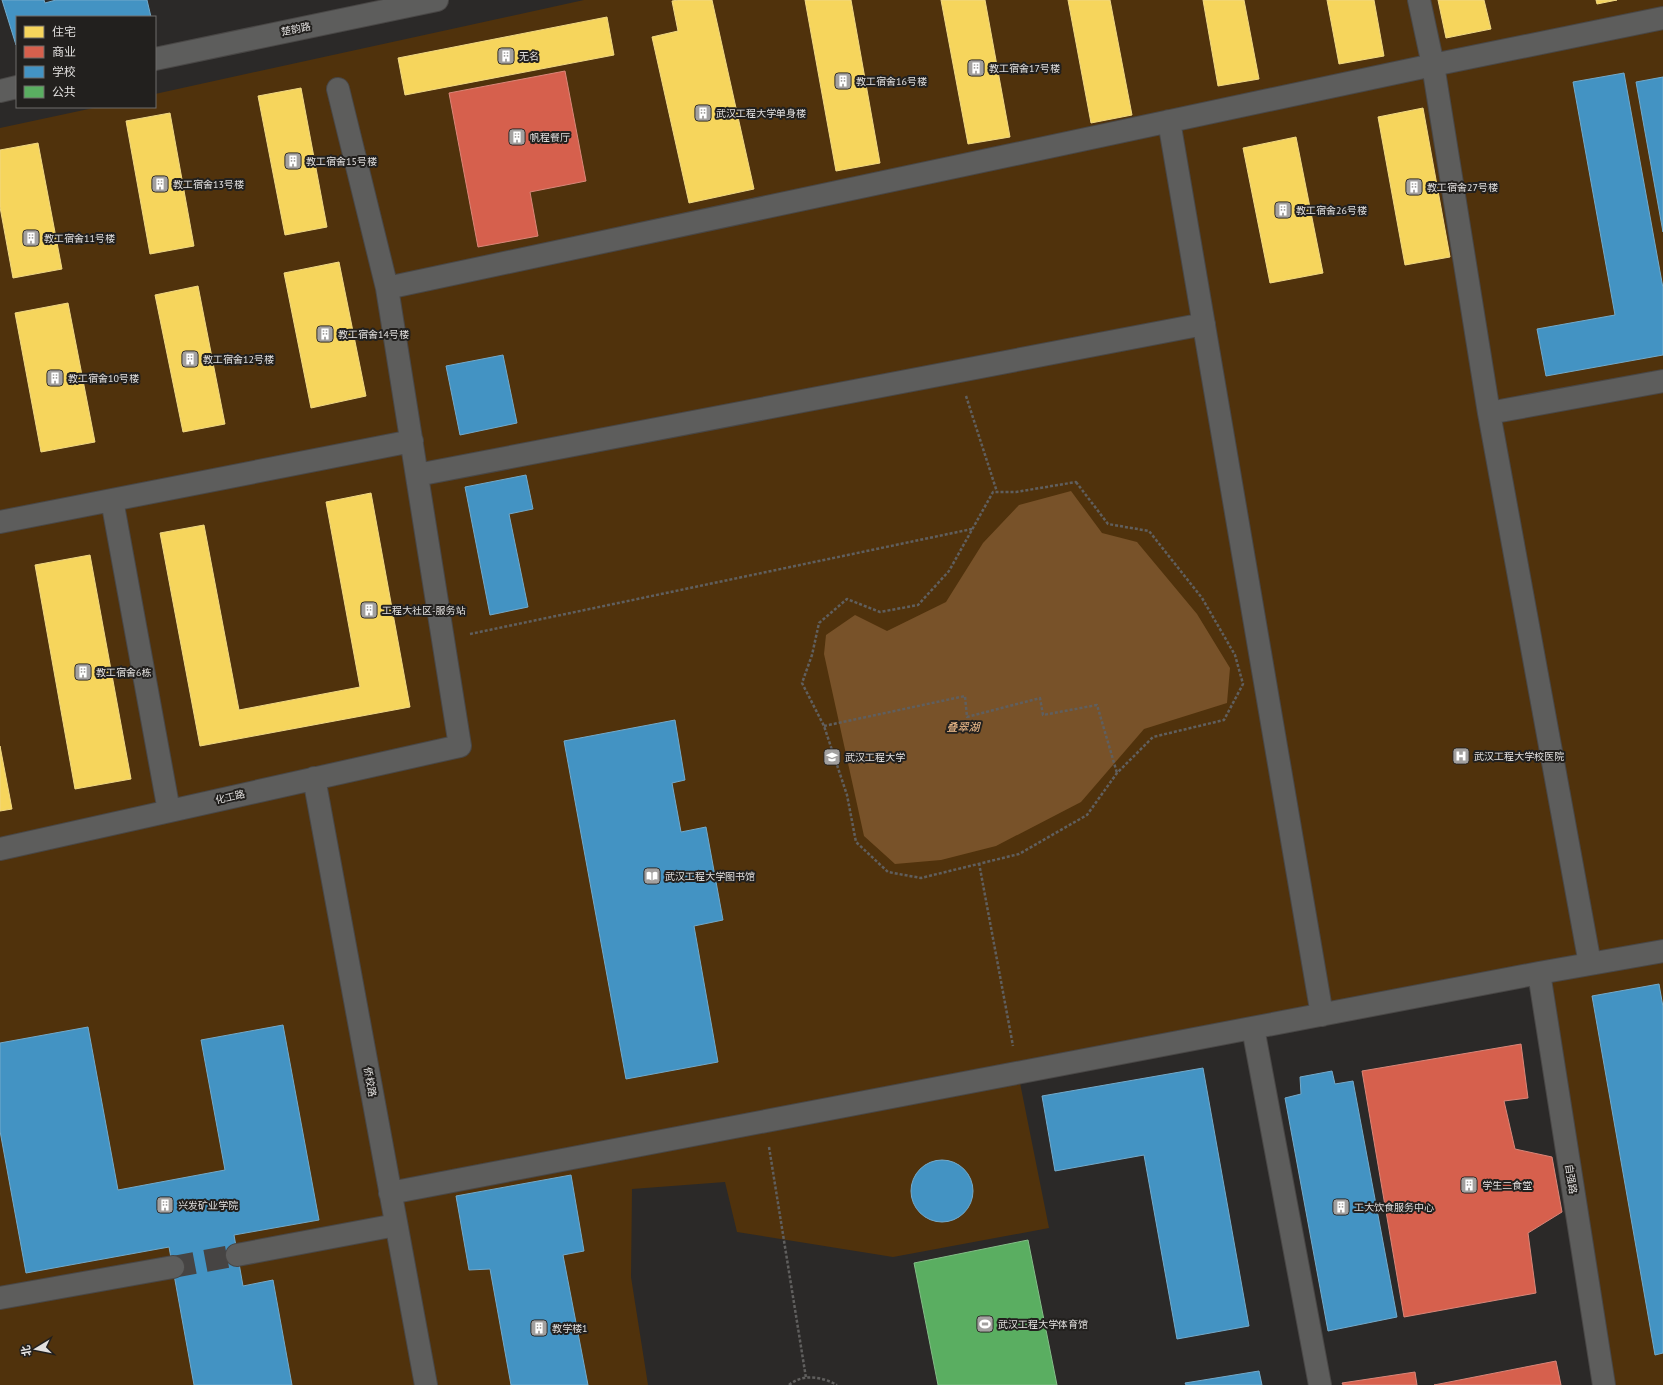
<svg xmlns="http://www.w3.org/2000/svg" width="1663" height="1385" viewBox="0 0 1663 1385" font-family="'PT Sans','Noto Sans SC',sans-serif">
<style>
.green{fill:#50320c}
.water{fill:#785229}
.homes{fill:#f6d55c;stroke:#f0d883}
.shops{fill:#d6604d;stroke:#da8679}
.schools{fill:#4393c3;stroke:#73aacb}
.public{fill:#5aae61;stroke:#83bd87}
.lines{fill:none;stroke-linecap:round;stroke-linejoin:round}
.minor-tunnel{stroke:#464443;stroke-width:22;stroke-dasharray:22 11;stroke-linecap:butt}
.minor-casing{stroke:#494746;stroke-width:24}
.path{stroke:#605f5e;stroke-width:2.5;stroke-dasharray:3 2;stroke-linecap:butt}
.minor{stroke:#5d5d5c;stroke-width:22}
.labels{text-anchor:middle;dominant-baseline:central;stroke-width:4;stroke-linejoin:round;paint-order:stroke}
.street-label{font-size:10px;fill:#e2e0df;stroke:#22201e}
.poi-label{font-size:10px;fill:#e2e0df;stroke:#22201e;text-anchor:start}
.water-label{font-size:11px;font-style:italic;fill:#fac591;stroke:#22201e}
</style>
<rect width="100%" height="100%" fill="#2b2928"/>
<path class="green" d="M 584,0 L 1663,0 L 1663,1385 L 1604,1385 L 1539,973 L 1018,1073 L 1049,1228 L 893,1257 L 737,1232 L 725,1182 L 632,1189 L 631,1277 L 648,1385 L 0,1385 L 0,128 L 98,107 L 155,107 L 155,94 Z"/>
<path class="water" d="M 1071,491 L 1102,533 L 1137,542 L 1197,614 L 1230,668 L 1227,703 L 1144,729 L 1081,802 L 996,846 L 941,860 L 895,864 L 864,836 L 824,654 L 826,635 L 855,615 L 887,631 L 946,602 L 983,543 L 1019,505 Z"/>
<path class="homes" d="M 678,0 L 712,0 L 754,189 L 689,203 L 652,37 L 678,31 L 672,1 Z
M 805,0 L 851,0 L 880,163 L 836,171 Z
M 941,0 L 985,0 L 1010,137 L 968,144 Z
M 1068,0 L 1110,0 L 1132,115 L 1091,123 Z
M 1203,0 L 1244,0 L 1259,79 L 1218,86 Z
M 1327,0 L 1374,0 L 1384,56 L 1339,64 Z
M 1438,0 L 1484,0 L 1491,29 L 1446,38 Z
M 1596,0 L 1617,0 L 1597,4 Z
M 607,17 L 614,55 L 405,95 L 398,58 Z
M 301,88 L 327,227 L 285,235 L 258,96 Z
M 1423,108 L 1450,257 L 1405,265 L 1378,117 Z
M 170,113 L 194,246 L 150,254 L 126,121 Z
M 1296,137 L 1323,273 L 1270,283 L 1243,148 Z
M 38,143 L 62,269 L 13,278 L 0,207 L 0,150 Z
M 339,262 L 366,396 L 311,408 L 284,273 Z
M 198,286 L 225,424 L 183,432 L 155,295 Z
M 68,303 L 95,442 L 41,452 L 15,313 Z
M 371,493 L 410,707 L 200,746 L 160,533 L 204,525 L 239,710 L 360,687 L 326,502 Z
M 90,555 L 131,779 L 75,789 L 35,565 Z
M 0,746 L 12,809 L 0,811 Z"/>
<path class="shops" d="M 565,71 L 586,181 L 530,192 L 538,236 L 478,247 L 449,93 Z
M 1521,1044 L 1528,1098 L 1504,1101 L 1515,1149 L 1552,1157 L 1562,1212 L 1528,1233 L 1536,1293 L 1404,1317 L 1362,1071 Z
M 1556,1361 L 1561,1385 L 1434,1385 Z
M 1415,1372 L 1417,1385 L 1343,1385 L 1342,1383 Z"/>
<path class="schools" d="M 2,0 L 44,0 L 45,3 L 56,0 L 147,0 L 151,17 L 17,17 L 16,45 Z
M 1624,73 L 1663,288 L 1663,355 L 1546,376 L 1537,329 L 1615,315 L 1573,82 Z
M 1663,77 L 1663,232 L 1636,82 Z
M 503,355 L 517,423 L 460,435 L 446,366 Z
M 526,475 L 533,509 L 509,514 L 528,607 L 490,615 L 465,487 Z
M 675,720 L 685,780 L 672,783 L 681,832 L 706,827 L 723,920 L 694,926 L 718,1062 L 626,1079 L 564,741 Z
M 1659,984 L 1663,1007 L 1663,1353 L 1655,1355 L 1592,996 Z
M 283,1025 L 319,1220 L 234,1235 L 243,1286 L 273,1280 L 292,1385 L 194,1385 L 169,1247 L 26,1273 L 0,1131 L 0,1043 L 88,1027 L 118,1190 L 225,1170 L 201,1040 Z
M 1203,1068 L 1249,1326 L 1177,1339 L 1144,1155 L 1055,1171 L 1042,1096 Z
M 1332,1071 L 1335,1084 L 1353,1081 L 1397,1317 L 1328,1331 L 1285,1098 L 1301,1094 L 1300,1077 Z
M911 1191a31 31 0 1 1 62 0a31 31 0 1 1-62 0Z
M 571,1175 L 584,1251 L 563,1255 L 588,1385 L 511,1385 L 490,1269 L 469,1270 L 456,1196 Z
M 1259,1371 L 1262,1385 L 1186,1385 L 1185,1383 Z"/>
<path class="public" d="M 1028,1240 L 1057,1385 L 938,1385 L 914,1263 Z"/>
<g class="lines">
<path class="minor-tunnel" d="M 173,1267 L 237,1255"/>
<g class="minor-casing">
<path id="minor" d="M 1419,0 L 1433,65 L 1489,413 L 1590,964
M 155,59 L 437,0
M 0,91 L 17,87
M 1169,121 L 1322,1015
M 387,288 L 1433,65 L 1663,18
M 1489,413 L 1663,381
M 417,475 L 1204,324
M 112,500 L 169,811
M 0,522 L 412,441
M 314,778 L 426,1385
M 0,849 L 460,746 L 387,288 L 338,89
M 1539,973 L 1604,1385
M 1253,1028 L 1320,1385
M 390,1193 L 1539,973 L 1663,951
M 237,1255 L 396,1225
M 0,1298 L 173,1267"/>
</g>
<path class="path" d="M 966,396 L 997,492
M 1076,482 L 1108,524 L 1149,531 L 1202,598 L 1235,655 L 1243,684 L 1224,720 L 1153,737 L 1117,773 L 1087,815 L 1019,854 L 921,878 L 888,872 L 856,842 L 847,795 L 824,726 L 802,683 L 812,655 L 819,623 L 847,599 L 880,612 L 918,605 L 949,571 L 993,492 L 1016,492 Z
M 470,634 L 972,529
M 824,726 L 965,696 L 967,717 L 1040,698 L 1043,715 L 1097,705 L 1117,773
M 979,863 L 1013,1046
M 769,1147 L 806,1378
M 789,1385 C 803,1373 823,1377 837,1385"/>
<use href="#minor" class="minor"/>
</g>
<defs>
<g id="building-square" transform="scale(0.9)"><rect x="-9" y="-9" width="18" height="18" rx="4" fill="#a2a09f" stroke="#22201e"/><path d="M-4-6H4V6H1V3H-1V6H-4ZM-2.5-4.3h1.7v1.8h-1.7ZM.8-4.3h1.7v1.8H.8ZM-2.5-1h1.7V.8h-1.7ZM.8-1h1.7V.8H.8Z" fill="#fff"/></g>
<g id="hospital-square" transform="scale(0.9)"><rect x="-9" y="-9" width="18" height="18" rx="4" fill="#a2a09f" stroke="#22201e"/><path d="M-5-5h3v3.5h4V-5h3V5h-3V1.5h-4V5h-3Z" fill="#fff"/></g>
<g id="university-square" transform="scale(0.9)"><rect x="-9" y="-9" width="18" height="18" rx="4" fill="#a2a09f" stroke="#22201e"/><path d="M0-5L7-2L0 1L-7-2ZM-4 1L0 2.5L4 1V4Q0 6-4 4Z" fill="#fff"/></g>
<g id="library-square" transform="scale(0.9)"><rect x="-9" y="-9" width="18" height="18" rx="4" fill="#a2a09f" stroke="#22201e"/><path d="M-6-4Q-3-5.5-.7-3.5V5Q-3 3-6 4ZM6-4Q3-5.5 .7-3.5V5Q3 3 6 4Z" fill="#fff"/></g>
<g id="stadium-square" transform="scale(0.9)"><rect x="-9" y="-9" width="18" height="18" rx="4" fill="#a2a09f" stroke="#22201e"/><path d="M0-5a6.5 5 0 1 0 0 10a6.5 5 0 1 0 0-10ZM-3.5-1.8h7v3.6h-7Z" fill="#fff"/></g>
</defs>
<g fill-rule="evenodd">
<use href="#building-square" x="506" y="56"/>
<use href="#building-square" x="976" y="68"/>
<use href="#building-square" x="843" y="81"/>
<use href="#building-square" x="703" y="113"/>
<use href="#building-square" x="517" y="137"/>
<use href="#building-square" x="293" y="161"/>
<use href="#building-square" x="160" y="184"/>
<use href="#building-square" x="1414" y="187"/>
<use href="#building-square" x="1283" y="210"/>
<use href="#building-square" x="31" y="238"/>
<use href="#building-square" x="325" y="334"/>
<use href="#building-square" x="190" y="359"/>
<use href="#building-square" x="55" y="378"/>
<use href="#building-square" x="369" y="610"/>
<use href="#building-square" x="83" y="672"/>
<use href="#hospital-square" x="1461" y="756"/>
<use href="#university-square" x="832" y="757"/>
<use href="#library-square" x="652" y="876"/>
<use href="#building-square" x="1469" y="1185"/>
<use href="#building-square" x="165" y="1205"/>
<use href="#building-square" x="1341" y="1207"/>
<use href="#stadium-square" x="985" y="1324"/>
<use href="#building-square" x="539" y="1328"/>
</g>
<g class="labels">
<g class="street-label">
<text transform="translate(296 29) rotate(-12)">楚韵路</text>
<text transform="translate(230 797) rotate(-13)">化工路</text>
<text transform="translate(370 1082) rotate(80)">侨校路</text>
<text transform="translate(1571 1179) rotate(81)">自强路</text>
</g>
<g class="poi-label">
<text x="519" y="56">无名</text>
<text x="989" y="68">教工宿舍17号楼</text>
<text x="856" y="81">教工宿舍16号楼</text>
<text x="716" y="113">武汉工程大学单身楼</text>
<text x="530" y="137">帆程餐厅</text>
<text x="306" y="161">教工宿舍15号楼</text>
<text x="173" y="184">教工宿舍13号楼</text>
<text x="1427" y="187">教工宿舍27号楼</text>
<text x="1296" y="210">教工宿舍26号楼</text>
<text x="44" y="238">教工宿舍11号楼</text>
<text x="338" y="334">教工宿舍14号楼</text>
<text x="203" y="359">教工宿舍12号楼</text>
<text x="68" y="378">教工宿舍10号楼</text>
<text x="382" y="610">工程大社区-服务站</text>
<text x="96" y="672">教工宿舍6栋</text>
<text x="1474" y="756">武汉工程大学校医院</text>
<text x="845" y="757">武汉工程大学</text>
<text x="665" y="876">武汉工程大学图书馆</text>
<text x="1482" y="1185">学生二食堂</text>
<text x="178" y="1205">兴发矿业学院</text>
<text x="1354" y="1207">工大饮食服务中心</text>
<text x="998" y="1324">武汉工程大学体育馆</text>
<text x="552" y="1328">教学楼1</text>
</g>
<g class="water-label">
<text x="963" y="727">叠翠湖</text>
</g>
</g>
<rect x="16" y="16" width="140" height="92" fill="#22201e" stroke="#6f6d6b"/>
<rect x="24" y="26" width="20" height="12" fill="#f6d55c" stroke="#6f6d6b"/>
<text x="52" y="36" font-size="12" fill="#e2e0df">住宅</text>
<rect x="24" y="46" width="20" height="12" fill="#d6604d" stroke="#6f6d6b"/>
<text x="52" y="56" font-size="12" fill="#e2e0df">商业</text>
<rect x="24" y="66" width="20" height="12" fill="#4393c3" stroke="#6f6d6b"/>
<text x="52" y="76" font-size="12" fill="#e2e0df">学校</text>
<rect x="24" y="86" width="20" height="12" fill="#5aae61" stroke="#6f6d6b"/>
<text x="52" y="96" font-size="12" fill="#e2e0df">公共</text>
<g transform="translate(36 1349) rotate(260)" stroke="#22201e" stroke-width="3" paint-order="stroke">
<path d="M0-3L7 15L0 10L-7 15Z" fill="#e2e0df"/>
<text y="-6" font-size="11" font-weight="bold" text-anchor="middle" fill="#e2e0df">北</text>
</g>
</svg>
